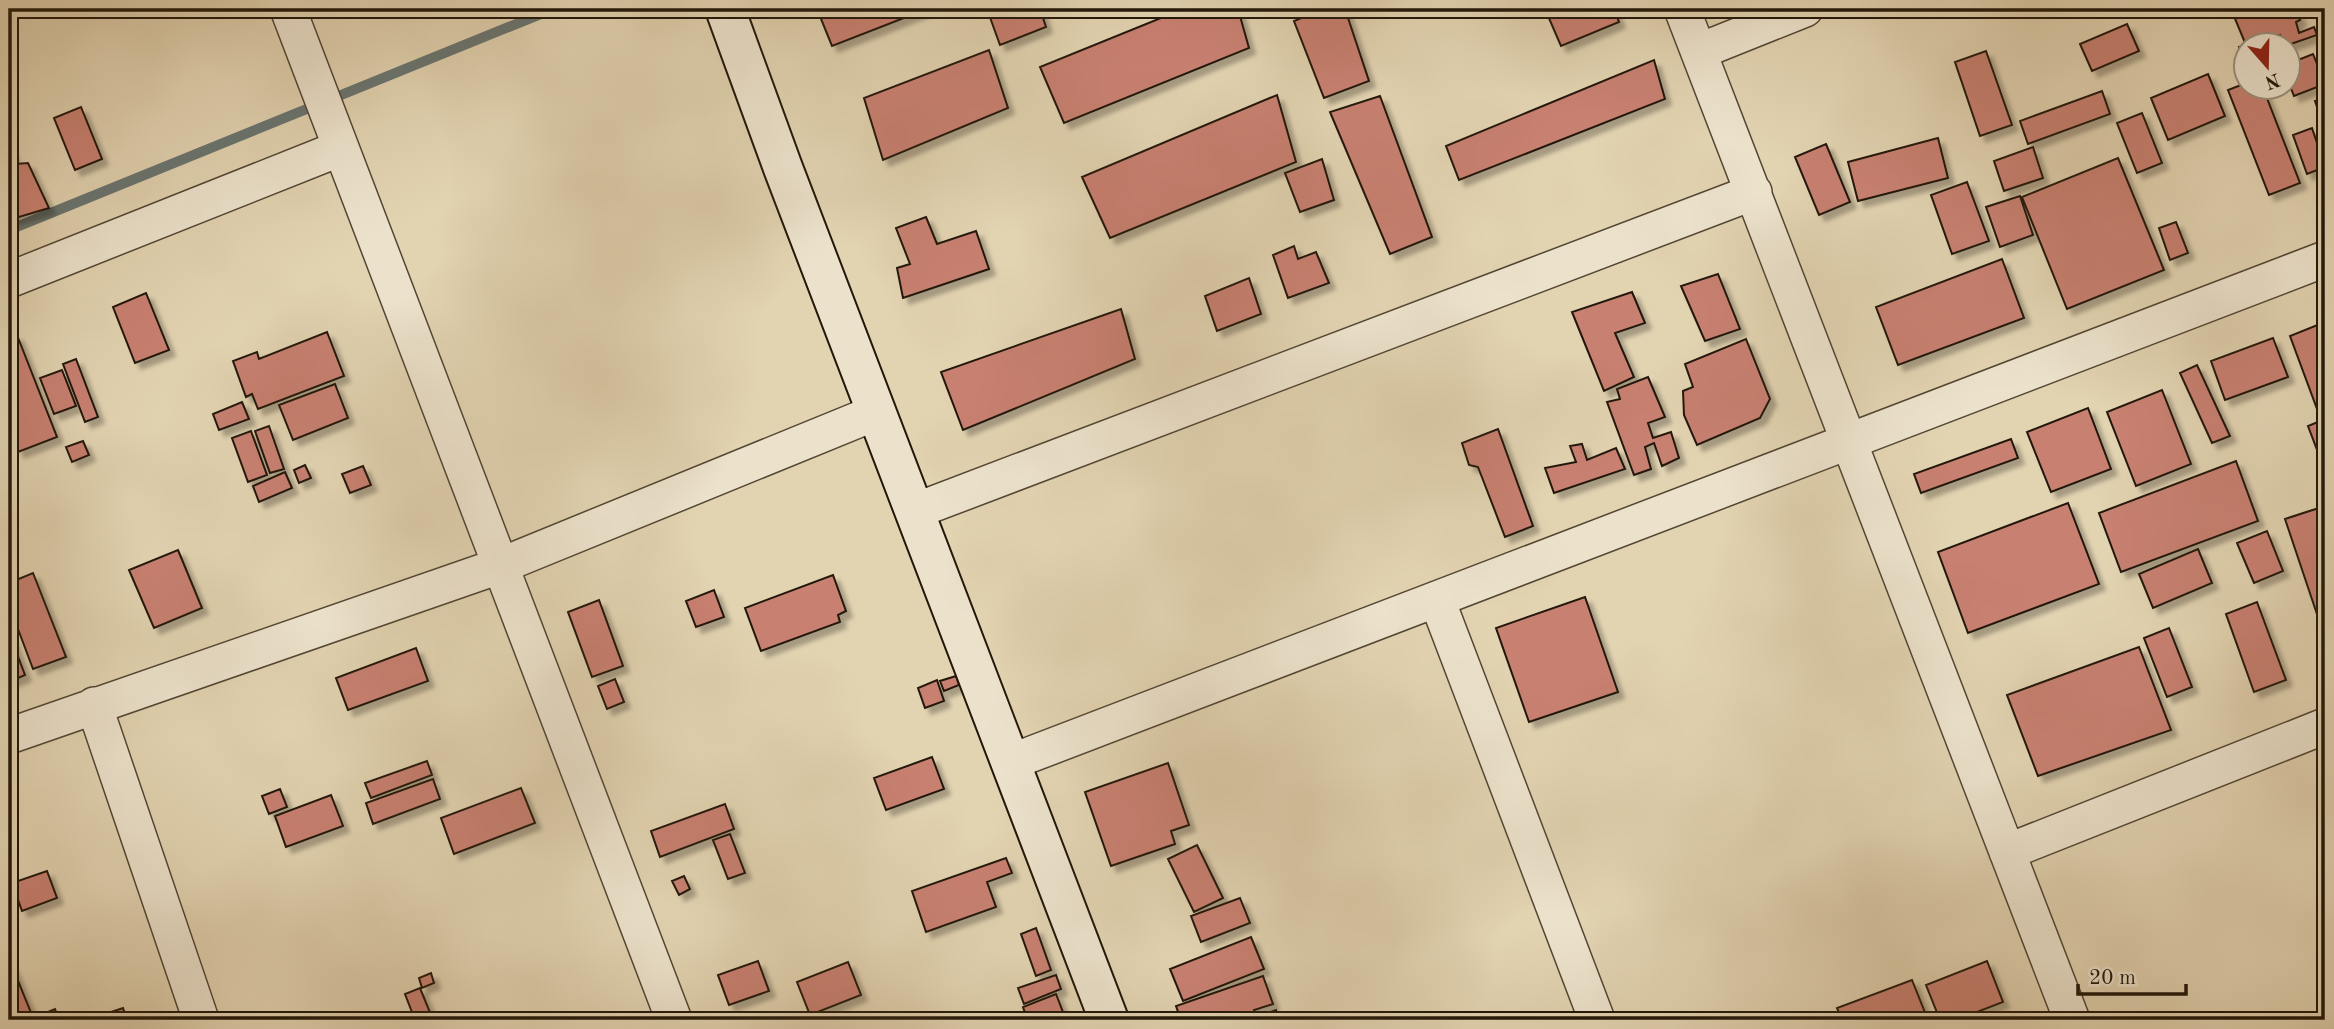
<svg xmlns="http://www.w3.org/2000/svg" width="2334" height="1029" viewBox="0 0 2334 1029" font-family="'Old Standard TT',serif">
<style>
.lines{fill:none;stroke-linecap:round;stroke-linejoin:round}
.stream{stroke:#6a7672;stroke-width:10}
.building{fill:#c88071;stroke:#22180a;stroke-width:2;filter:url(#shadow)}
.street-casing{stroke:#524734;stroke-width:38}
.secondary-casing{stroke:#22180a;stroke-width:42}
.street{stroke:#ece2cc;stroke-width:35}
.secondary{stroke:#ece2cc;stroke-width:38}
</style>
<defs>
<filter id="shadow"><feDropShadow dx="6" dy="6" stdDeviation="2" flood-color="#0004"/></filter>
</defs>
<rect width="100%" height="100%" fill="#e2d3b1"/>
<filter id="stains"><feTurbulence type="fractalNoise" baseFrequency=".00286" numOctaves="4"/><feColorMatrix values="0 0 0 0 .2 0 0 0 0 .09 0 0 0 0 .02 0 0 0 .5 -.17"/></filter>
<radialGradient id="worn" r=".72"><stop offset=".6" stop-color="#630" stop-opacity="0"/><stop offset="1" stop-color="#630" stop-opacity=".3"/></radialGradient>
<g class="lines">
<path class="stream" d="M 9,230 L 553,9"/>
</g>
<path class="building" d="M 817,9 L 927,9 L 832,46 Z
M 987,9 L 1040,9 L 1046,27 L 1000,45 Z
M 1183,9 L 1238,9 L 1249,48 L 1064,123 L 1040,67 Z
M 1323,9 L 1345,9 L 1369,81 L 1324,98 L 1294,21 Z
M 1545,9 L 1614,9 L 1619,22 L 1561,46 Z
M 2231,9 L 2296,9 L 2300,20 L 2296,22 L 2299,33 L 2314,27 L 2317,35 L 2285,46 L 2280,35 L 2261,42 L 2263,46 L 2246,46 L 2245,63 L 2239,47 L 2246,45 Z
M 2127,24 L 2139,51 L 2092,71 L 2080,44 Z
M 989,50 L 1008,108 L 883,160 L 864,98 Z
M 1986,51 L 2012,125 L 1980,136 L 1955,62 Z
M 2313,54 L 2325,84 L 2294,96 L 2288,81 L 2288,64 Z
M 1654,60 L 1665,99 L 1459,180 L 1446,146 Z
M 2208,74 L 2225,116 L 2168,140 L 2151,98 Z
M 2246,83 L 2246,88 L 2263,88 L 2300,183 L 2269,195 L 2228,90 Z
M 2102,91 L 2110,114 L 2028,144 L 2020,121 Z
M 1277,95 L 1296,162 L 1110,238 L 1082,177 Z
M 1380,96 L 1432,237 L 1390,254 L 1330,112 Z
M 2325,97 L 2325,130 L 2315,101 Z
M 81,107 L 102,159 L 75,170 L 54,118 Z
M 2142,113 L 2162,163 L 2137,173 L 2117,123 Z
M 2312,128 L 2325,167 L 2307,174 L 2293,135 Z
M 1938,138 L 1948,178 L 1858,201 L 1848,162 Z
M 1826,144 L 1850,202 L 1819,215 L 1795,157 Z
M 9,147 L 16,164 L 28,163 L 49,208 L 9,220 Z
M 2033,147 L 2043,178 L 2004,191 L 1994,161 Z
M 2118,158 L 2164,270 L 2067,309 L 2022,197 Z
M 1322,159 L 1334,200 L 1300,212 L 1285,173 Z
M 1967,182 L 1989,241 L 1952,254 L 1931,195 Z
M 2020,196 L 2033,235 L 2000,247 L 1986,207 Z
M 926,217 L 937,244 L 976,231 L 989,269 L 903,298 L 897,268 L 910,264 L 896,228 Z
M 2176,222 L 2188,253 L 2170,260 L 2159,228 Z
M 1294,246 L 1298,259 L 1316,252 L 1329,283 L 1288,298 L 1273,255 Z
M 2002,259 L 2024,318 L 1898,365 L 1876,307 Z
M 1718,274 L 1740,329 L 1705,341 L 1681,286 Z
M 1249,278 L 1261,314 L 1217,331 L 1205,296 Z
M 1632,292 L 1645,323 L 1615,333 L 1634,377 L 1604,391 L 1572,312 Z
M 146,293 L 169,350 L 135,363 L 113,307 Z
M 1121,309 L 1135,359 L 963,430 L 941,372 Z
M 2325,322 L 2325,415 L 2320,417 L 2290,336 Z
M 327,332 L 344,376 L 258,409 L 252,394 L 246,397 L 233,361 L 257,352 L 259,359 Z
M 17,335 L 57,437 L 18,452 L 9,427 L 9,338 Z
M 2273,338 L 2288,377 L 2225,400 L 2211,361 Z
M 1746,339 L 1770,399 L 1760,418 L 1697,445 L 1684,415 L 1683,391 L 1693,387 L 1685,364 Z
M 76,359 L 98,417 L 85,422 L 63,364 Z
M 2197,365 L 2230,436 L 2212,443 L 2180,373 Z
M 62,370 L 76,406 L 54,414 L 40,378 Z
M 1648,377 L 1665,417 L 1648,423 L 1653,438 L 1671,432 L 1679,458 L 1662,466 L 1654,443 L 1645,447 L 1651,469 L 1634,475 L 1607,402 L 1620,399 L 1617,389 Z
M 335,384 L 348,418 L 293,440 L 279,405 Z
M 2162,390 L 2191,464 L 2136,486 L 2107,412 Z
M 242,402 L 249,419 L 219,430 L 213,414 Z
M 2088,408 L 2111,469 L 2051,492 L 2027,432 Z
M 2325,419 L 2325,471 L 2308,426 Z
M 269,426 L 284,469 L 270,473 L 255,431 Z
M 1498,429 L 1533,526 L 1505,537 L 1478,467 L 1469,465 L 1462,443 Z
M 251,431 L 267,475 L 248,482 L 232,438 Z
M 2011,439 L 2018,458 L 1921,493 L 1914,474 Z
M 83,441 L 89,455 L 72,462 L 66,447 Z
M 1582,444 L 1587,460 L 1616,448 L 1625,469 L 1554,493 L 1545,468 L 1576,462 L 1570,446 Z
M 2236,461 L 2258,521 L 2121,572 L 2099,513 Z
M 305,465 L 311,478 L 299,483 L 294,470 Z
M 363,466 L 371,485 L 350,493 L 342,474 Z
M 285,472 L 292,488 L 259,502 L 253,486 Z
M 2068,503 L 2099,584 L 1968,633 L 1938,552 Z
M 2325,506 L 2325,638 L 2285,519 Z
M 2267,531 L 2283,571 L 2254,583 L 2237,543 Z
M 2198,549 L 2212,583 L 2153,608 L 2139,574 Z
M 178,550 L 202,608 L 154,628 L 129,570 Z
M 33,573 L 66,657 L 33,669 L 9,605 L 9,583 Z
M 833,575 L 846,611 L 838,615 L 840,622 L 761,651 L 745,608 Z
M 714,590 L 724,617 L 696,627 L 686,601 Z
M 1585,597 L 1618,692 L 1529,722 L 1496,628 Z
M 599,600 L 623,666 L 592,677 L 568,612 Z
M 2257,602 L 2286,680 L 2254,692 L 2226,614 Z
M 2169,628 L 2192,687 L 2167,697 L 2144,638 Z
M 9,633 L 25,675 L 9,682 Z
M 2139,647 L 2171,730 L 2038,776 L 2007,695 Z
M 416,648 L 428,681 L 348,710 L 336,678 Z
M 956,676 L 959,685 L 944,691 L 940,681 Z
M 615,679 L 624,702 L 607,709 L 598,686 Z
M 937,680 L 944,701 L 925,708 L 918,688 Z
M 932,757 L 944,789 L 886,810 L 874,778 Z
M 427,761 L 432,775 L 371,798 L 365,783 Z
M 1168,763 L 1189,825 L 1171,831 L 1175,844 L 1111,866 L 1085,792 Z
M 433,779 L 440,799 L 373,824 L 366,803 Z
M 521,788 L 535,823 L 454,854 L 441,818 Z
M 280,789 L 287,807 L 269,814 L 262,796 Z
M 331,795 L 343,826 L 286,847 L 275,816 Z
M 725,804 L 734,829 L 660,857 L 651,831 Z
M 730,834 L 745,873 L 728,879 L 713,840 Z
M 1197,845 L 1223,898 L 1194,912 L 1168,859 Z
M 1006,858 L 1012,873 L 987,882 L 996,907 L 926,932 L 912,891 Z
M 47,871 L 57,898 L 22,911 L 12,883 Z
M 684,876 L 690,889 L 679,895 L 672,881 Z
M 1240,898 L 1250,923 L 1201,942 L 1191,916 Z
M 1036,928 L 1051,970 L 1036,976 L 1021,934 Z
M 1251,937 L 1264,969 L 1183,1001 L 1170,969 Z
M 758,961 L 769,991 L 729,1005 L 718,975 Z
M 1987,961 L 2003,1002 L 1956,1020 L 1940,1020 L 1926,985 Z
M 848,962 L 861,995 L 810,1015 L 797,982 Z
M 12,966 L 34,1020 L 17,1020 L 9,1000 L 9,967 Z
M 431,973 L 434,983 L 422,988 L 419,978 Z
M 1056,975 L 1061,989 L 1024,1004 L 1018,988 Z
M 1263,976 L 1273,1004 L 1254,1010 L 1257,1017 L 1276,1010 L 1279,1020 L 1181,1020 L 1176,1006 Z
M 1912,980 L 1928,1020 L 1842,1020 L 1837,1008 Z
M 420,988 L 433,1020 L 415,1020 L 405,994 Z
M 1056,994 L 1066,1020 L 1007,1020 L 1025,1013 L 1023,1007 Z
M 123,1008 L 127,1020 L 87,1020 Z
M 55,1009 L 59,1020 L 39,1020 L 38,1016 Z"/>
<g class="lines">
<g class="street-casing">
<path id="street" d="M 288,9 L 674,1020
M 1682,9 L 2072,1020
M 1700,51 L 1805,9
M 9,280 L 341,148
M 915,511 L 1754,192
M 1437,600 L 1597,1020
M 94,705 L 201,1020
M 9,736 L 502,565 L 877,412
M 1011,762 L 2325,259
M 2007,852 L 2325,726"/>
</g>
<g class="secondary-casing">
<path id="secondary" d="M 725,9 L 783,168 L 1109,1020"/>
</g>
<use href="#street" class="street"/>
<use href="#secondary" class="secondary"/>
</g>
<rect width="2334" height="1029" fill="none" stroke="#e2d3b1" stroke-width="35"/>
<rect x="10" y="10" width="2313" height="1008" fill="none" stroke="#22180a" stroke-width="3.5"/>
<rect x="18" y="18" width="2299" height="994" fill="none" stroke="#22180a" stroke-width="2"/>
<g transform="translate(2267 66) rotate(160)"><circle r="33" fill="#ece2cc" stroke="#9b917e" stroke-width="2"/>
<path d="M0-5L12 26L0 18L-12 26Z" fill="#8f2418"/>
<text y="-10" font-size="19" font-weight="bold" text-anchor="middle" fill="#22180a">N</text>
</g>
<path d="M2078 984v10h108v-10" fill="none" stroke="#22180a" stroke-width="3.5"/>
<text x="2089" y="984" font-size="21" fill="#22180a" stroke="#ece2cc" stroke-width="5" paint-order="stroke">20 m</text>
<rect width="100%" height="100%" filter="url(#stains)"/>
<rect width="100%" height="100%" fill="url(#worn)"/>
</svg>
